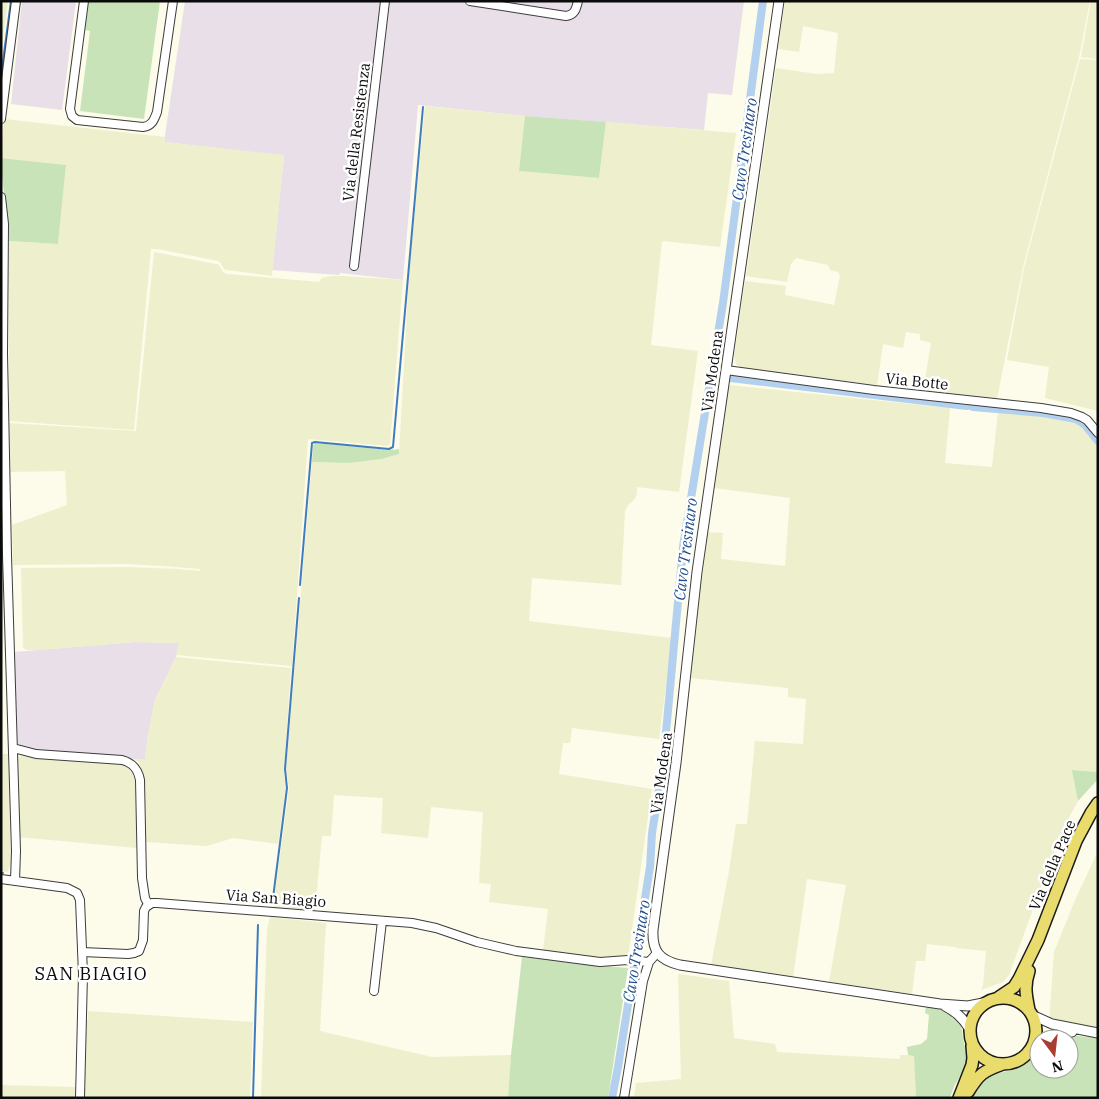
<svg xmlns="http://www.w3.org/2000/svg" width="1099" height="1099" viewBox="0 0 1099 1099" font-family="'IBM Plex Serif',serif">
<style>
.industrial{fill:#e8dfe8}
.farmland{fill:#eeefcd}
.green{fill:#c8e3b7}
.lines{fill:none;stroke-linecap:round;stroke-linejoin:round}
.stream{stroke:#427cbe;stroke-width:2}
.canal{stroke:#b3d1ef;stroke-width:8}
.minor-casing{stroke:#3d3d3d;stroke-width:10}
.tertiary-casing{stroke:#3d3d3d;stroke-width:11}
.primary-casing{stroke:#1b1b1b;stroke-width:14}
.minor{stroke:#fff;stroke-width:8}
.tertiary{stroke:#fff;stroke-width:9}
.primary{stroke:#eadc6c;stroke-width:11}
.labels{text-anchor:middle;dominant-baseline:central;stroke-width:5;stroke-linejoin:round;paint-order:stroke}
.street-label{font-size:15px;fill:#0a0a0a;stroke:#fff}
.water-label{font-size:16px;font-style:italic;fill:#22508d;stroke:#fff}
.quarter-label{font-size:18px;letter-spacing:1px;fill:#0a0a0a;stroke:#fff}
</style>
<rect width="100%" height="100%" fill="#fdfbe9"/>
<path class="industrial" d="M 22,1 L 76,1 L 62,110 L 11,104 Z
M 185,1 L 744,1 L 732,95 L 708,93 L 704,130 L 525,116 L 418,105 L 403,280 L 340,273 L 339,275 L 272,270 L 284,156 L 164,142 Z
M 134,642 L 180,643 L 176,657 L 155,700 L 148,735 L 145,760 L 28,749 L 18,744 L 16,741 L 14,652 Z"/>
<path class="farmland" d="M 1,1 L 8,1 L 1,53 Z
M 785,1 L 1090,1 L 1079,57 L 1023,267 L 997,399 L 923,391 L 931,343 L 920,340 L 920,334 L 906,332 L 903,348 L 883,344 L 877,385 L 741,368 L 736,364 L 734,356 L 745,281 L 786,286 L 785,295 L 834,305 L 840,276 L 838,272 L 830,270 L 828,265 L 796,258 L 791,264 L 787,282 L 746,276 L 776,68 L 817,74 L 834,73 L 838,33 L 803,26 L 799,52 L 778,49 Z
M 1091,1 L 1098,1 L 1098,59 L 1081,57 Z
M 1080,59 L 1098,60 L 1098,411 L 1045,398 L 1049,367 L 1007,360 L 1024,268 Z
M 425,106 L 525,116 L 519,171 L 599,178 L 606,122 L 736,133 L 720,247 L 662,241 L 651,345 L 698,351 L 679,492 L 637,487 L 637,494 L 634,500 L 628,505 L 625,511 L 621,585 L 532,578 L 529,621 L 672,638 L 659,739 L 572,728 L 570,743 L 563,743 L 559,774 L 652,789 L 628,957 L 605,959 L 543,951 L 548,909 L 489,902 L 491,884 L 479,883 L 483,812 L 431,807 L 428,838 L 381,833 L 383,798 L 334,795 L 331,836 L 322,836 L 315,911 L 273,909 L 289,788 L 286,769 L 312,462 L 349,463 L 382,459 L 399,454 L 409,274 Z
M 4,119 L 165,137 L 165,142 L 284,155 L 272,276 L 227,270 L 224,269 L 220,262 L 218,261 L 158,249 L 151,249 L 134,430 L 9,421 L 9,241 L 58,244 L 66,165 L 1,158 Z
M 154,252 L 216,264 L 218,264 L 223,272 L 227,274 L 319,282 L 322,278 L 331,276 L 343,276 L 403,280 L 390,444 L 387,446 L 308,439 L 292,666 L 176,655 L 179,643 L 134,642 L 40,650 L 26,650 L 23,647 L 21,568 L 127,567 L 177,569 L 200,571 L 200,569 L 164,566 L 127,564 L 13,565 L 12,525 L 67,505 L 65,471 L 10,472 L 9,423 L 136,431 Z
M 729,385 L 950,408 L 945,463 L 992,467 L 998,412 L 1050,417 L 1076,422 L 1082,426 L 1098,445 L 1098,772 L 1073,770 L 1078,801 L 1066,823 L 1051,860 L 1009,975 L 1003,982 L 981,990 L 983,985 L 986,951 L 956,948 L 956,947 L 927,944 L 925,961 L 916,961 L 912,994 L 829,982 L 846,885 L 807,879 L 793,977 L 711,965 L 729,871 L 736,824 L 747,824 L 755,741 L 803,744 L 806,699 L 788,697 L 788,688 L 690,678 L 694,631 L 706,532 L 723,533 L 721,559 L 785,566 L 790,498 L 714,488 Z
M 176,657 L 291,668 L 284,769 L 284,776 L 286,785 L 278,844 L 233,838 L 207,846 L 146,842 L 145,784 L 143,772 L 139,763 L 134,759 L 145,760 L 148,735 L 155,700 Z
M 1,754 L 8,754 L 11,862 L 8,871 L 6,872 L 1,871 Z
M 21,756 L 123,765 L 129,769 L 134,775 L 135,780 L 137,848 L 18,837 L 17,757 Z
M 1098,851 L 1098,1028 L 1049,1022 L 1054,952 L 1076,898 Z
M 270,917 L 326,923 L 320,1031 L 432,1057 L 511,1055 L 508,1098 L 261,1098 L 267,930 Z
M 678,974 L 729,981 L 734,1038 L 775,1044 L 777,1052 L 900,1059 L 900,1055 L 914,1055 L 916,1098 L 634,1098 L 636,1083 L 681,1079 Z
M 88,1011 L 253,1022 L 250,1098 L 83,1098 L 85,1020 L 88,1020 Z
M 1,1085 L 76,1087 L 76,1098 L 1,1098 Z"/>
<path class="green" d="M 89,1 L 160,1 L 144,119 L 80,111 L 90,31 L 85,30 Z
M 525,116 L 606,122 L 599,178 L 519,171 Z
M 1,158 L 66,165 L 58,244 L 9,241 L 7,217 L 2,176 Z
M 315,443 L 390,450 L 399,449 L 399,454 L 382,459 L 349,463 L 312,462 L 313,446 Z
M 1072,770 L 1098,772 L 1098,779 L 1078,801 Z
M 522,957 L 542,959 L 580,964 L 628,968 L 608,1098 L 508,1098 L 511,1055 Z
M 926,1006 C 940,1008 957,1014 961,1027 C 963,1031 962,1035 963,1039 C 965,1048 969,1056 966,1066 C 964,1071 960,1075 958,1080 C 954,1085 952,1092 950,1098 L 916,1098 L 914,1056 L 908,1055 L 907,1047 L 921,1044 L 927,1039 L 929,1015 L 925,1013 Z
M 1070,1035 L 1098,1038 L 1098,1098 L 969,1098 C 973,1090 979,1081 987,1077 C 992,1074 998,1073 1003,1072 C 1020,1068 1028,1064 1039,1049 L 1039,1069 L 1069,1069 L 1069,1039 L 1052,1039 L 1058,1037 Z"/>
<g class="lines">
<path class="stream" d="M 1,76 L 11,1
M 300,585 L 312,443 L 315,442 L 389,449 L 393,447 L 423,107
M 1,873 L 3,873
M 273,898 L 287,788 L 285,769 L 299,598
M 253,1098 L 258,925"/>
<path class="canal" d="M 730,378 L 967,406
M 973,407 L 1043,413 L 1076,419 L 1085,425 L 1098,441
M 612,1098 L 618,1067 L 650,867 L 652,833 L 663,765 L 683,547 L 723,303 L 763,1"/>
<g class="minor-casing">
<path id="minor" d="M 84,1 L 70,109 L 72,116 L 77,120 L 143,127 C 152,126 154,120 157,112 L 173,1
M 470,1 L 566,16 C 575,15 576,9 578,1
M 1,119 L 16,1
M 1,197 L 4,224 L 3,354 L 7,555 L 16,851 L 15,881
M 354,266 L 385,1
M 726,370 L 874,390 L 1041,408 L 1071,413 L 1082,417 L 1087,420 L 1098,433
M 13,748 L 36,754 L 122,760 C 133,763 138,769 140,780 L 142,878 L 145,898 L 148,904
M 1,879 L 67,888 L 77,893 L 80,900 L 83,974 L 80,1098
M 82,952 L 128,954 L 134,953 L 139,951 L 143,940 L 144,911 L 146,907 L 152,903 L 157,903 L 412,923 L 436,928 L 477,942 L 516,951 L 600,962 L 628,960 L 649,962
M 374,991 L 382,921
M 624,1098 L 643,981 L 649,962 L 657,953"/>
</g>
<g class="tertiary-casing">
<path id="tertiary" d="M 779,1 L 697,572 L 676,763 L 653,930 C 652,951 659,960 680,965 L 940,1004 L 968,1006 L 983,1003
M 945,1006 C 956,1012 962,1017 969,1028
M 1032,1015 L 1052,1024 L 1098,1033
M 1043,1039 L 1058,1033 L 1072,1032
M 1032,1046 L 1039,1042"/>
</g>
<g class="primary-casing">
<path id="primary" d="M 999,997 L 1014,987 L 1019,979 L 1038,940 L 1076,841 L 1091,813 L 1098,803
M970 1031a33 33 0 1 1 66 0a33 33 0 1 1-66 0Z
M 1029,1010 C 1026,995 1024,986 1029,971
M 968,1092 C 979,1074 983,1071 1003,1064
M 959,1098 L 972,1065 L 973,1058 L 972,1046"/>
</g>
<use href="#minor" class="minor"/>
<use href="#tertiary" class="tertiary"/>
<use href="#primary" class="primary"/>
</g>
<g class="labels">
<g class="street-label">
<text transform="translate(356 132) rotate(-83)">Via della Resistenza</text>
<text transform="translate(712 371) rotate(-82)">Via Modena</text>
<text transform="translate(917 381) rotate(6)">Via Botte</text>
<text transform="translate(661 773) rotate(-82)">Via Modena</text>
<text transform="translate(1052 865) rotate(-67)">Via della Pace</text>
<text transform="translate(276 898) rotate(4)">Via San Biagio</text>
</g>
<g class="water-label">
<text transform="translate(744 149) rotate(-82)">Cavo Tresinaro</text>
<text transform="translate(685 549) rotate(-83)">Cavo Tresinaro</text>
<text transform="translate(636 951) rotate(-81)">Cavo Tresinaro</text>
</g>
<g class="quarter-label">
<text x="91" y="973">SAN BIAGIO</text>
</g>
</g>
<rect width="1099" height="1099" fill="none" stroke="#0a0a0a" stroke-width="5"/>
<g transform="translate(1054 1054) rotate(165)"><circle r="24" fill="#ffffff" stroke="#9d9d9d"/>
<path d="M0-4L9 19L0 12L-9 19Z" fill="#aa3c32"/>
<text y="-8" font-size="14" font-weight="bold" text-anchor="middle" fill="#0a0a0a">N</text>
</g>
</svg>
